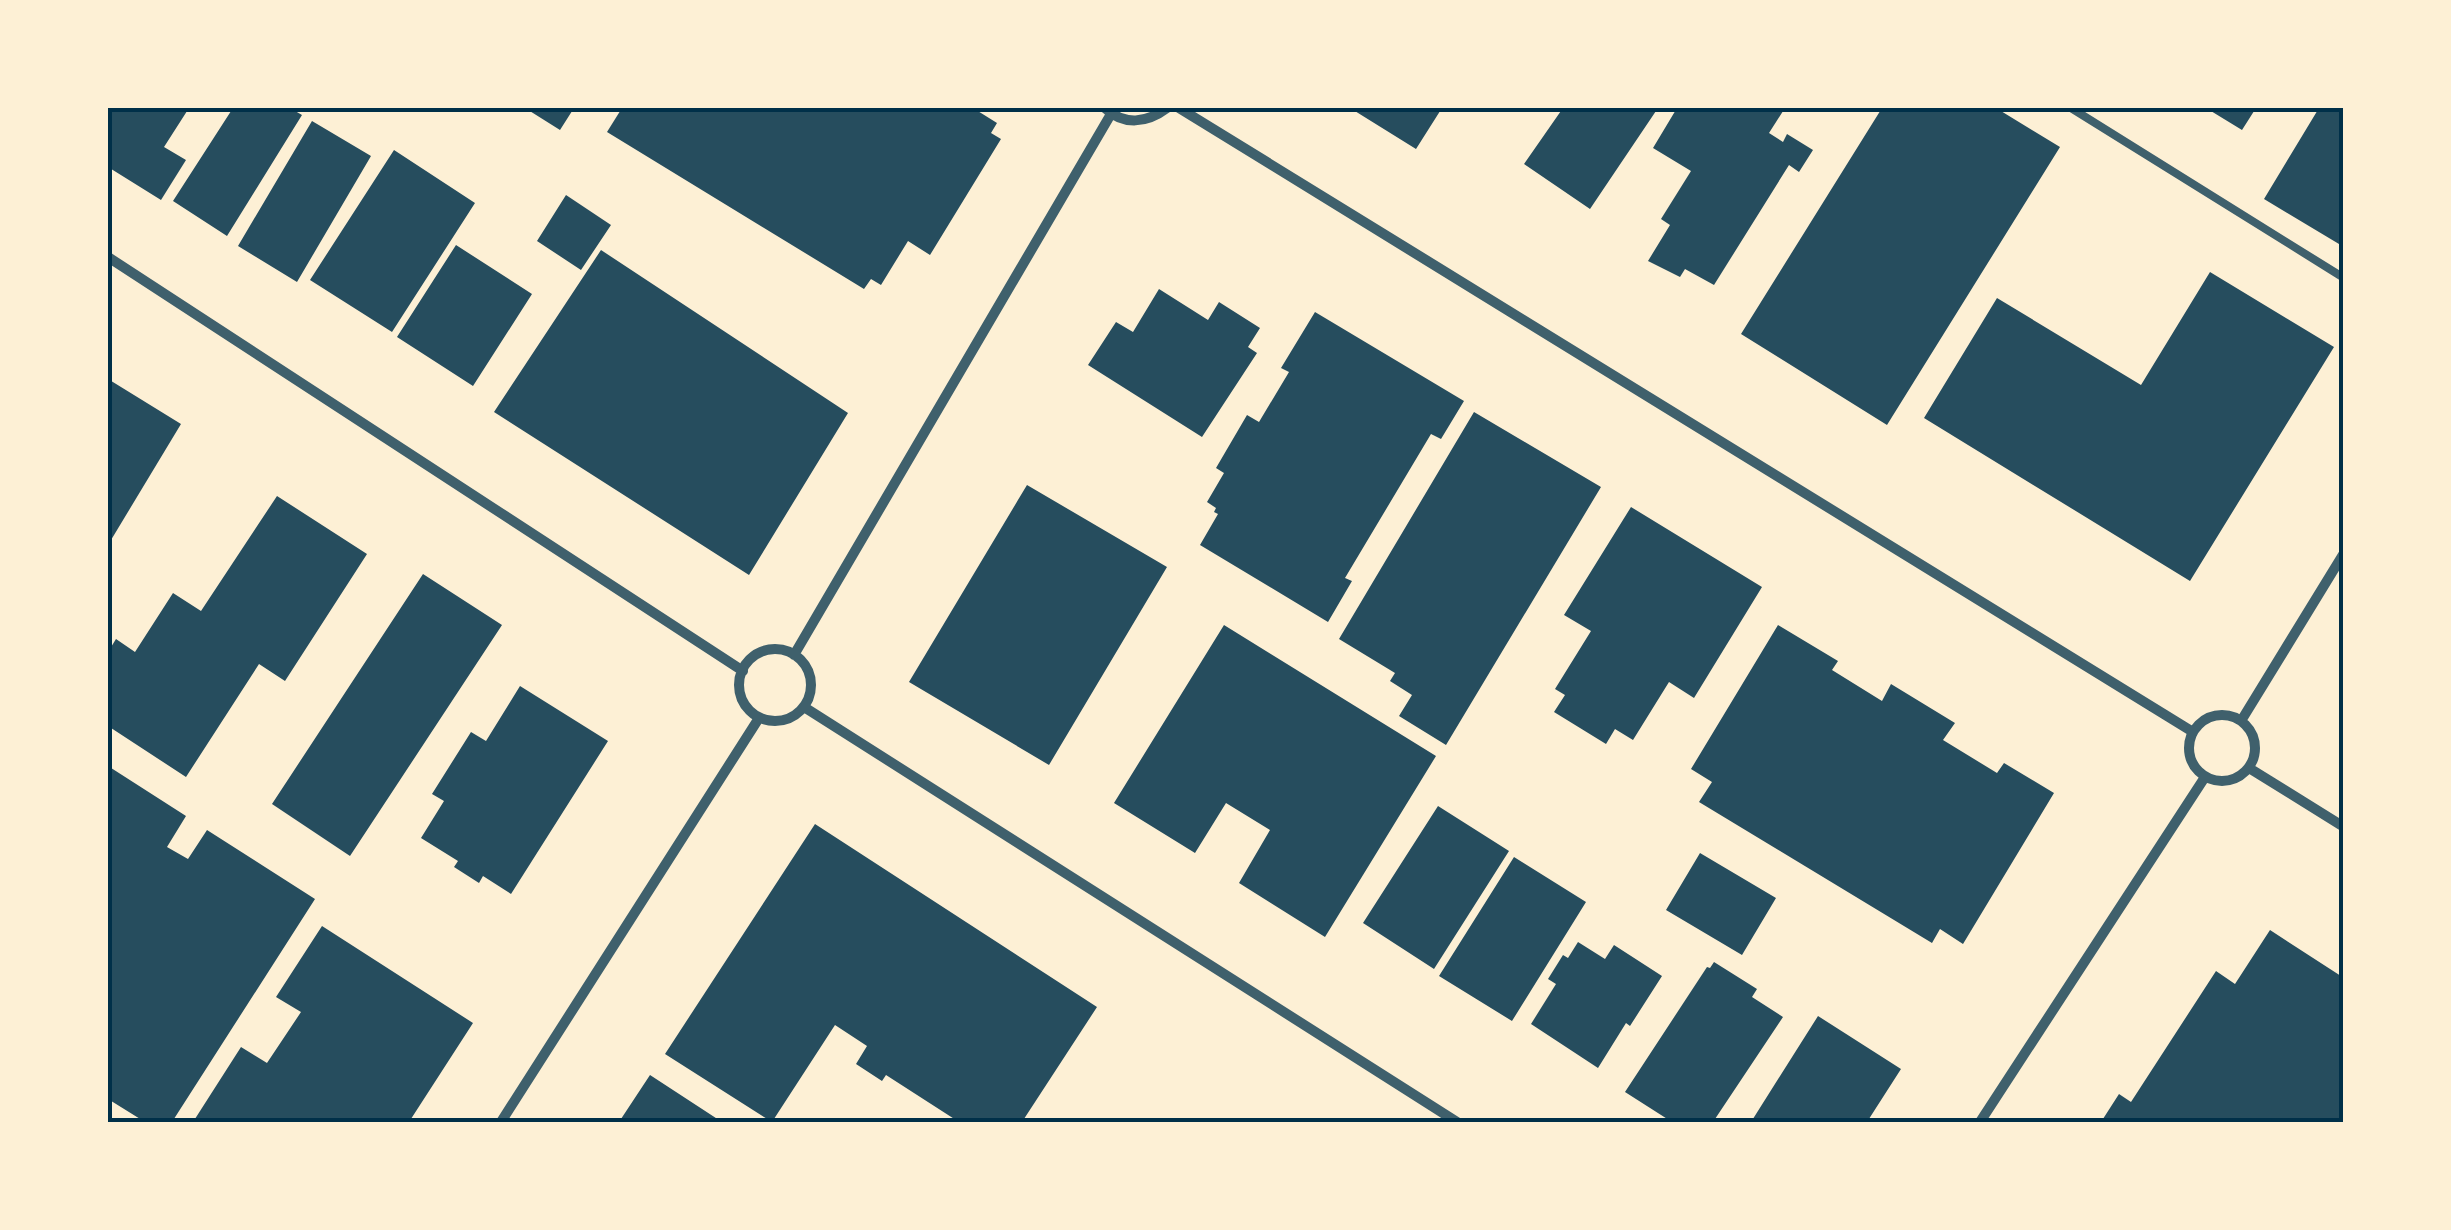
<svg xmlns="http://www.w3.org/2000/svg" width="2451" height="1230" viewBox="0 0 2451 1230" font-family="'Asap Condensed',sans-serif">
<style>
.building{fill:#264d5e}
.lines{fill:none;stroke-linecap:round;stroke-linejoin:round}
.service{stroke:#3f606c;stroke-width:8}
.minor{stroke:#3f606c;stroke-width:10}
.neatline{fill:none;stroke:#003049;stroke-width:4}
</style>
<rect width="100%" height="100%" fill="#fdf0d5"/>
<path class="building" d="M 108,108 L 189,108 L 164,147 L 186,160 L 161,200 L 108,167 Z
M 233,108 L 290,108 L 302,115 L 227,236 L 173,201 Z
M 525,108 L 574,108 L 560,130 Z
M 622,108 L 953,108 L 960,112 L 962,108 L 973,108 L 997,123 L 991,133 L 1001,139 L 930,255 L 908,241 L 881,285 L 871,279 L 864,289 L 607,132 Z
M 1350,108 L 1442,108 L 1416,149 Z
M 1563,108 L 1658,108 L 1590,209 L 1524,164 Z
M 1677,108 L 1785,108 L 1769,133 L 1783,142 L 1787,134 L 1813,150 L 1799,172 L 1789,165 L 1714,285 L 1685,269 L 1680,277 L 1648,261 L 1670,225 L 1661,219 L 1691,171 L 1653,148 Z
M 1882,108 L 1996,108 L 2060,147 L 1887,425 L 1741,334 Z
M 2206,108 L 2256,108 L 2242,130 Z
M 2319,108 L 2344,108 L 2344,247 L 2264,199 Z
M 312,121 L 371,156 L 297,282 L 238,246 Z
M 394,150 L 475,203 L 392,332 L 310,280 Z
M 566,195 L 611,225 L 581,270 L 537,241 Z
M 456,245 L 532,294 L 473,386 L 397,337 Z
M 601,250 L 848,413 L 749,575 L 494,412 Z
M 2210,272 L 2334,347 L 2190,581 L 1924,418 L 1997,298 L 2141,385 Z
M 1159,289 L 1208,320 L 1219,302 L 1260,328 L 1248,347 L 1257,353 L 1202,437 L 1088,365 L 1116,322 L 1133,332 Z
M 1315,312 L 1464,401 L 1441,439 L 1431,434 L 1345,578 L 1352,581 L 1328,622 L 1200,545 L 1218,514 L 1214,512 L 1216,508 L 1207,502 L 1224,473 L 1216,468 L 1247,415 L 1259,422 L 1289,372 L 1281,368 Z
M 108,379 L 181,424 L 108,545 Z
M 1474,412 L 1601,487 L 1446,745 L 1399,716 L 1412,695 L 1390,681 L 1395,673 L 1339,639 Z
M 1027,485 L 1167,567 L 1049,765 L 909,682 Z
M 277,496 L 367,554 L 285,681 L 259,664 L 186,777 L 108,726 L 108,652 L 116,639 L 135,652 L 173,593 L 201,611 Z
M 1631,507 L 1762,587 L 1694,698 L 1669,682 L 1633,740 L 1615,729 L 1606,744 L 1554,712 L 1565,695 L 1555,689 L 1591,631 L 1564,615 Z
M 423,574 L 502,625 L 350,856 L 272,804 Z
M 1224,625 L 1436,756 L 1325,937 L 1239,883 L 1270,830 L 1226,803 L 1195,853 L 1114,803 Z
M 1778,625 L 1838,661 L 1832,670 L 1882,701 L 1891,684 L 1955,723 L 1943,740 L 1997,773 L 2004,763 L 2054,793 L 1963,944 L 1940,929 L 1932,943 L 1699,802 L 1712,782 L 1691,769 Z
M 520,686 L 608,741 L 511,894 L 483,876 L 479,883 L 454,867 L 458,861 L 421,838 L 444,801 L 432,794 L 471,732 L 486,741 Z
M 108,766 L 186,816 L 167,847 L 188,859 L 207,830 L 315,899 L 172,1122 L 145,1122 L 108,1099 Z
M 1438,806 L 1509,851 L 1434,969 L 1363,923 Z
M 815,824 L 1097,1007 L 1022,1122 L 959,1122 L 886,1075 L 882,1081 L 856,1064 L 867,1046 L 835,1025 L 772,1122 L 665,1054 Z
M 1700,853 L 1776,898 L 1742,955 L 1666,910 Z
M 1514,857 L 1586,902 L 1512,1021 L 1439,976 Z
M 322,926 L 473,1023 L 409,1122 L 193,1122 L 241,1047 L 267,1063 L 301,1012 L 276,997 Z
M 2270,930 L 2344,978 L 2344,1122 L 2101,1122 L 2119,1094 L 2131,1102 L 2216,971 L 2235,984 Z
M 1578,942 L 1605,959 L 1614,945 L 1662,976 L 1630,1026 L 1626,1023 L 1598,1068 L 1531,1024 L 1556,984 L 1548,979 L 1563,955 L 1568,958 Z
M 1714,962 L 1757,989 L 1752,997 L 1783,1017 L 1713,1122 L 1672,1122 L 1625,1092 L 1707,967 L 1710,968 Z
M 1818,1016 L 1901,1069 L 1867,1122 L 1751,1122 Z
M 650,1075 L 722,1122 L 619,1122 Z"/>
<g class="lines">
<path class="service" d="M 2071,108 L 2344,278"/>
<path class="minor" d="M 1105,108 C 1124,126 1147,123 1167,108
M 1179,108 L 2193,732
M 108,257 L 743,671
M739 685a36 36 0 1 1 72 0a36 36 0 1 1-72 0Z
M 794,655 L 1111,114
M 804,707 L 1457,1122
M2189 748a33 33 0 1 1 66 0a33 33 0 1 1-66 0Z
M 2241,721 L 2344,553
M 2249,768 L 2344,827
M 501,1122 L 759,718
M 1980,1122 L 2205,777"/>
</g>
<rect width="2451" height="1230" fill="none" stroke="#fdf0d5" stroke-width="220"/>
<rect x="110" y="110" width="2231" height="1010" class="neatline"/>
</svg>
